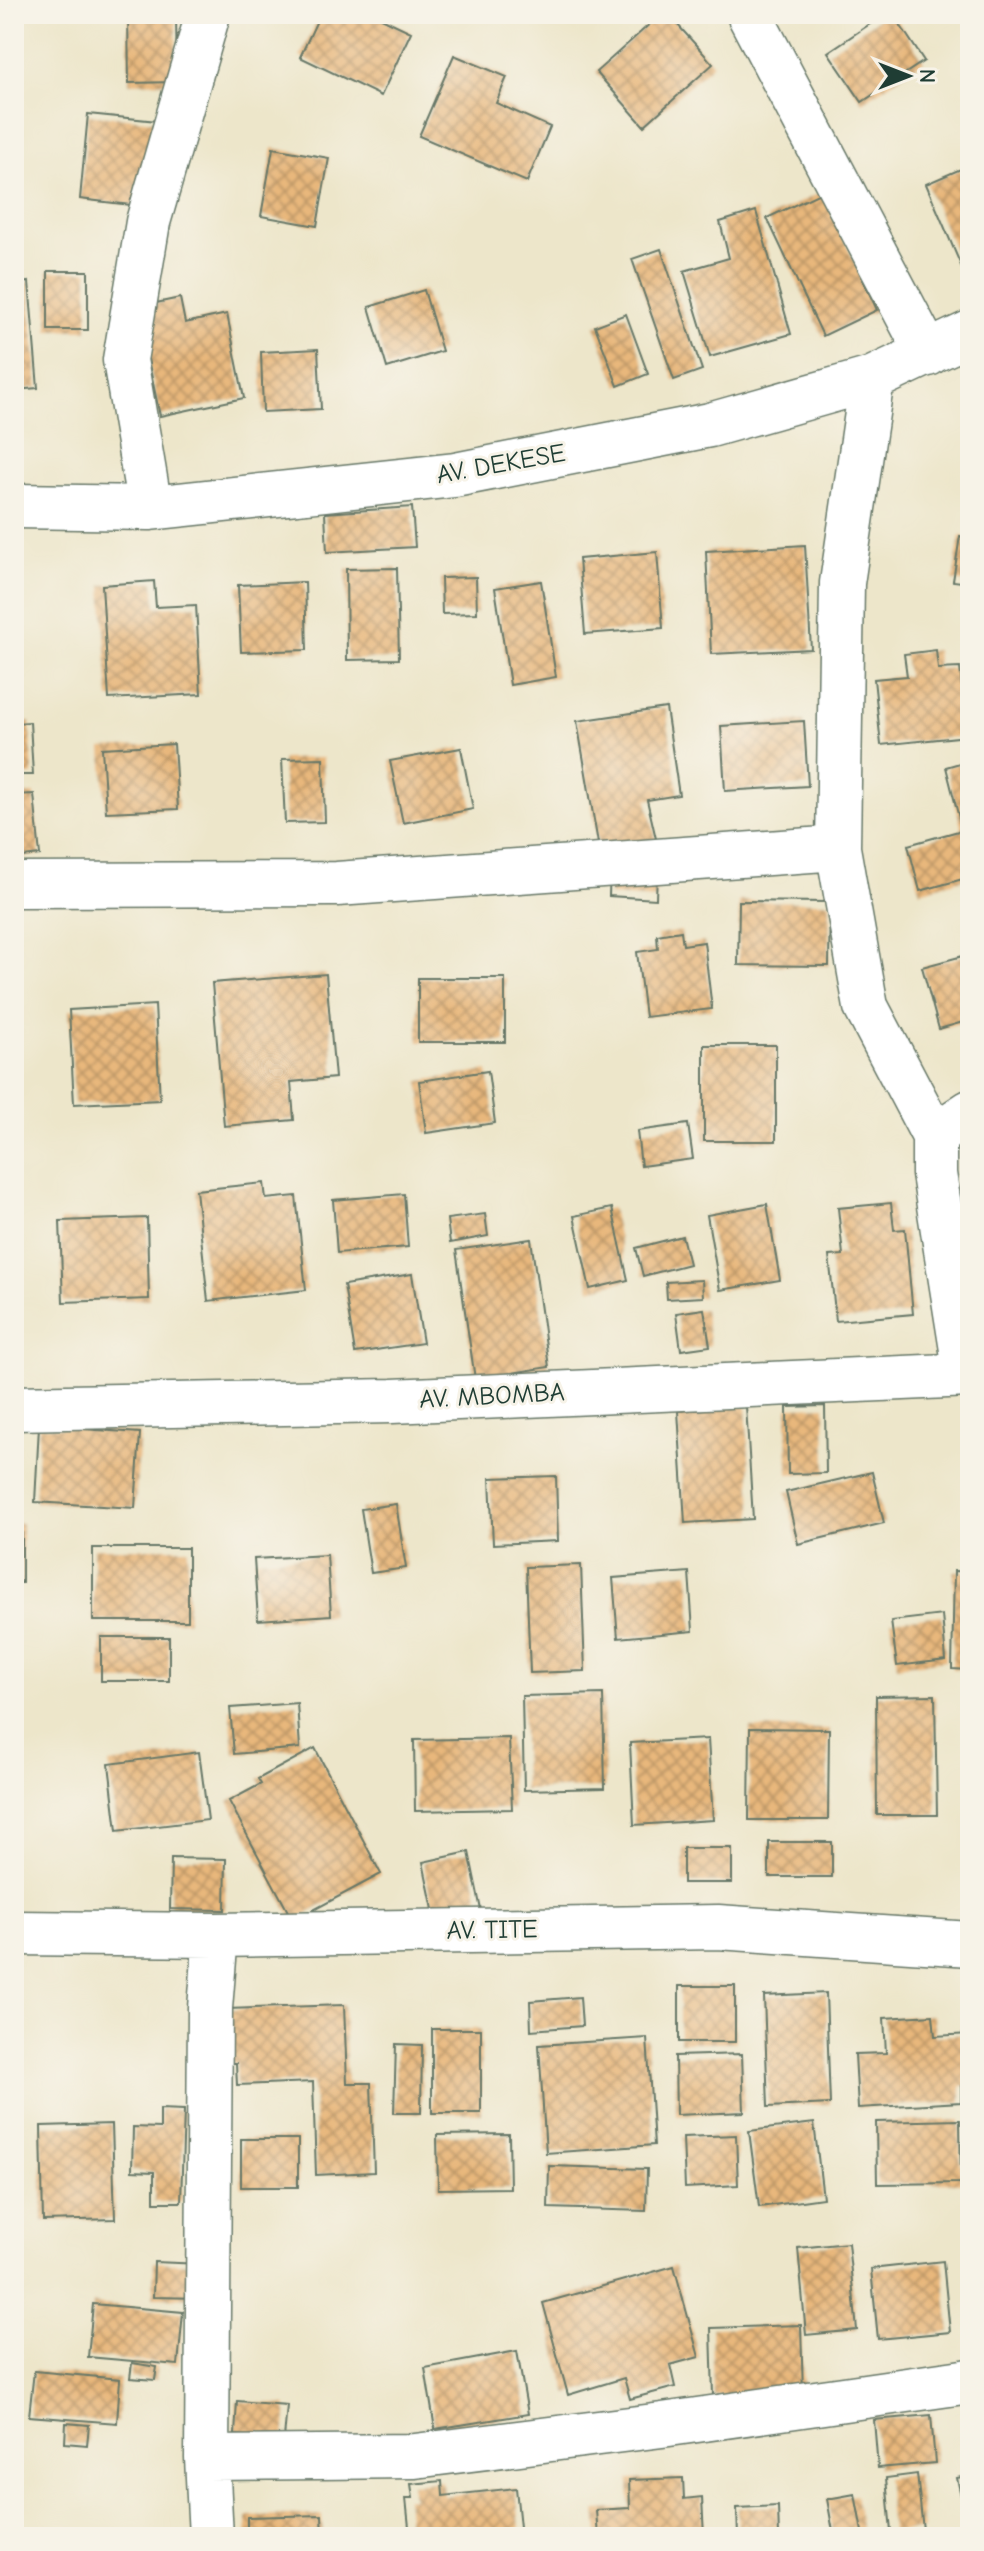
<svg xmlns="http://www.w3.org/2000/svg" width="984" height="2551" viewBox="0 0 984 2551" font-family="'Comic Neue',sans-serif">
<style>
.building{fill:url(#building-cross-hatch)}
.lines{fill:none;stroke-linecap:round;stroke-linejoin:round}
.minor-casing{stroke:#677868;stroke-width:47}
.minor{stroke:#fff;stroke-width:44}
.labels{text-anchor:middle;dominant-baseline:central;stroke-width:6;stroke-linejoin:round;paint-order:stroke}
.street-label{font-size:26px;fill:#1f3d34;stroke:#f7f3e8}
</style>
<defs>
<pattern id="building-cross-hatch" width="8" height="8" patternUnits="userSpaceOnUse" patternTransform="scale(2)"><rect width="8" height="8" fill="#e8b77c"/><path d="M0 0l8 8M0 8l8-8" fill="none" stroke="#bb9666"/></pattern>
</defs>
<rect width="100%" height="100%" fill="#f7f3e8"/>
<filter id="ink" filterUnits="userSpaceOnUse"><feTurbulence type="fractalNoise" baseFrequency=".0125" numOctaves="2"/><feDisplacementMap in="SourceGraphic" scale="16" xChannelSelector="R" yChannelSelector="G"/><feConvolveMatrix kernelMatrix="1 2 1 2 8 2 1 2 1" color-interpolation-filters="sRGB"/></filter>
<filter id="wash" filterUnits="userSpaceOnUse"><feTurbulence type="fractalNoise" baseFrequency=".006" numOctaves="4" result="noise"/><feDisplacementMap in="SourceGraphic" scale="32" xChannelSelector="R" yChannelSelector="G"/><feGaussianBlur stdDeviation="1.8" result="paint"/><feColorMatrix in="noise" values="0 0 0 0 0 0 0 0 0 0 0 0 0 0 0 0 0 1.4 0 .05"/><feComposite in="paint" operator="in"/></filter>
<g filter="url(#wash)">
<rect width="100%" height="100%" fill="#ede6ca"/>
<g id="blocks">
<path class="building" d="M 128,14 L 176,14 L 177,82 L 129,83 Z
M 320,14 L 373,14 L 411,32 L 381,96 L 300,57 Z
M 661,14 L 668,14 L 713,64 L 644,126 L 596,72 Z
M 885,14 L 893,14 L 924,61 L 862,102 L 828,52 Z
M 454,55 L 507,77 L 496,103 L 550,127 L 527,182 L 419,136 Z
M 88,114 L 157,121 L 148,207 L 80,199 Z
M 273,148 L 329,158 L 317,226 L 261,216 Z
M 970,165 L 970,281 L 968,282 L 926,184 Z
M 822,192 L 877,310 L 823,336 L 767,218 Z
M 756,211 L 791,334 L 710,357 L 684,271 L 729,258 L 720,222 Z
M 661,249 L 702,370 L 674,380 L 632,259 Z
M 48,271 L 88,271 L 88,330 L 48,330 Z
M 29,282 L 38,388 L 14,390 L 14,284 Z
M 424,290 L 442,351 L 387,368 L 369,307 Z
M 180,298 L 185,323 L 227,314 L 244,398 L 160,416 L 137,307 Z
M 626,314 L 648,374 L 618,386 L 595,326 Z
M 318,349 L 321,409 L 263,412 L 261,352 Z
M 412,507 L 415,547 L 327,552 L 325,513 Z
M 960,536 L 970,538 L 970,583 L 953,581 Z
M 805,545 L 811,649 L 711,654 L 706,551 Z
M 657,552 L 663,628 L 585,634 L 579,559 Z
M 397,568 L 399,659 L 347,660 L 346,569 Z
M 476,577 L 477,613 L 442,614 L 441,578 Z
M 154,581 L 156,607 L 196,605 L 201,694 L 109,699 L 102,585 Z
M 541,581 L 556,677 L 510,685 L 495,588 Z
M 305,582 L 307,650 L 241,652 L 238,585 Z
M 936,650 L 938,669 L 960,668 L 967,736 L 881,745 L 874,679 L 907,676 L 904,654 Z
M 666,708 L 679,795 L 647,800 L 657,843 L 600,855 L 577,721 Z
M 804,721 L 808,786 L 725,791 L 721,726 Z
M 30,722 L 33,775 L 14,775 L 14,723 Z
M 174,744 L 178,809 L 106,812 L 102,748 Z
M 461,748 L 473,809 L 403,823 L 390,761 Z
M 323,758 L 325,822 L 285,823 L 282,759 Z
M 970,760 L 970,877 L 920,891 L 908,845 L 962,830 L 946,767 Z
M 34,794 L 40,855 L 14,858 L 14,795 Z
M 610,868 L 657,871 L 656,899 L 609,896 Z
M 739,901 L 830,902 L 829,966 L 738,965 Z
M 681,931 L 683,945 L 704,942 L 712,1009 L 645,1017 L 637,952 L 658,949 L 657,935 Z
M 970,954 L 970,1020 L 939,1029 L 922,967 Z
M 326,974 L 335,1078 L 291,1082 L 294,1120 L 224,1126 L 212,983 Z
M 418,978 L 505,978 L 505,1042 L 418,1042 Z
M 155,1005 L 160,1100 L 74,1104 L 69,1010 Z
M 704,1045 L 776,1045 L 776,1141 L 704,1141 Z
M 488,1071 L 495,1123 L 426,1133 L 419,1081 Z
M 688,1124 L 693,1159 L 641,1166 L 637,1131 Z
M 264,1183 L 266,1199 L 296,1196 L 306,1290 L 208,1301 L 196,1190 Z
M 404,1194 L 408,1247 L 337,1253 L 333,1200 Z
M 891,1203 L 894,1230 L 905,1229 L 913,1314 L 836,1321 L 829,1256 L 843,1255 L 838,1208 Z
M 767,1204 L 780,1280 L 720,1290 L 707,1215 Z
M 612,1208 L 628,1280 L 590,1289 L 574,1216 Z
M 485,1214 L 488,1236 L 450,1243 L 447,1219 Z
M 147,1218 L 149,1299 L 63,1302 L 60,1221 Z
M 682,1236 L 689,1264 L 643,1276 L 636,1248 Z
M 531,1239 L 549,1367 L 475,1379 L 456,1250 Z
M 412,1274 L 423,1343 L 355,1353 L 344,1285 Z
M 702,1280 L 703,1297 L 667,1299 L 666,1282 Z
M 704,1309 L 710,1346 L 681,1350 L 676,1313 Z
M 746,1406 L 753,1519 L 685,1523 L 678,1411 Z
M 825,1406 L 826,1473 L 788,1474 L 787,1407 Z
M 39,1426 L 140,1433 L 135,1508 L 35,1502 Z
M 872,1472 L 884,1523 L 798,1544 L 786,1492 Z
M 556,1476 L 558,1541 L 493,1544 L 490,1478 Z
M 396,1504 L 406,1568 L 371,1573 L 361,1509 Z
M 14,1523 L 22,1523 L 22,1583 L 14,1583 Z
M 93,1548 L 188,1548 L 188,1621 L 93,1621 Z
M 327,1555 L 331,1615 L 258,1620 L 254,1559 Z
M 581,1565 L 585,1671 L 530,1673 L 526,1567 Z
M 954,1571 L 970,1572 L 970,1670 L 952,1669 Z
M 689,1572 L 693,1631 L 618,1638 L 613,1578 Z
M 942,1615 L 946,1660 L 897,1666 L 891,1621 Z
M 101,1637 L 169,1637 L 169,1681 L 101,1681 Z
M 603,1694 L 605,1788 L 524,1790 L 522,1696 Z
M 935,1695 L 937,1815 L 877,1815 L 876,1696 Z
M 297,1703 L 300,1748 L 234,1754 L 230,1708 Z
M 750,1728 L 829,1729 L 828,1820 L 749,1820 Z
M 509,1738 L 512,1809 L 415,1811 L 414,1740 Z
M 708,1739 L 713,1820 L 634,1825 L 630,1743 Z
M 315,1748 L 381,1874 L 293,1921 L 229,1801 L 261,1784 L 258,1779 Z
M 199,1752 L 208,1820 L 117,1831 L 109,1764 Z
M 769,1842 L 832,1842 L 832,1877 L 769,1877 Z
M 683,1848 L 732,1848 L 732,1883 L 683,1883 Z
M 469,1852 L 481,1910 L 435,1919 L 423,1862 Z
M 171,1858 L 226,1859 L 225,1910 L 170,1909 Z
M 679,1986 L 735,1986 L 735,2042 L 679,2042 Z
M 826,1993 L 830,2104 L 768,2107 L 764,1996 Z
M 580,1997 L 582,2026 L 531,2030 L 530,2001 Z
M 344,2005 L 347,2083 L 371,2083 L 374,2172 L 316,2175 L 313,2082 L 237,2085 L 236,2063 L 228,2063 L 226,2009 Z
M 933,2015 L 935,2036 L 970,2034 L 970,2086 L 961,2086 L 961,2102 L 858,2108 L 855,2054 L 886,2053 L 884,2018 Z
M 432,2029 L 481,2029 L 481,2113 L 432,2113 Z
M 647,2038 L 654,2145 L 546,2153 L 539,2045 Z
M 396,2044 L 422,2045 L 421,2113 L 394,2113 Z
M 742,2054 L 744,2112 L 676,2115 L 675,2056 Z
M 160,2109 L 184,2110 L 181,2202 L 154,2202 L 154,2172 L 132,2171 L 133,2127 L 160,2128 Z
M 960,2120 L 961,2183 L 877,2184 L 876,2122 Z
M 814,2123 L 823,2198 L 759,2207 L 749,2131 Z
M 112,2124 L 115,2219 L 43,2221 L 41,2126 Z
M 509,2134 L 510,2188 L 438,2189 L 437,2135 Z
M 736,2135 L 738,2185 L 685,2188 L 683,2137 Z
M 241,2139 L 298,2139 L 298,2187 L 241,2187 Z
M 549,2166 L 647,2169 L 646,2211 L 548,2208 Z
M 848,2243 L 857,2330 L 806,2335 L 798,2248 Z
M 943,2261 L 950,2332 L 878,2339 L 871,2269 Z
M 154,2262 L 202,2264 L 201,2298 L 153,2297 Z
M 674,2266 L 699,2357 L 670,2365 L 675,2387 L 630,2399 L 624,2378 L 568,2395 L 543,2303 Z
M 93,2304 L 183,2312 L 178,2365 L 88,2357 Z
M 801,2325 L 803,2393 L 713,2396 L 711,2328 Z
M 517,2351 L 528,2414 L 435,2429 L 425,2368 Z
M 132,2363 L 157,2367 L 155,2380 L 130,2378 Z
M 34,2371 L 120,2379 L 117,2423 L 29,2416 Z
M 237,2401 L 287,2405 L 284,2439 L 235,2435 Z
M 931,2415 L 935,2463 L 878,2468 L 874,2420 Z
M 66,2423 L 89,2425 L 87,2445 L 65,2443 Z
M 917,2474 L 923,2530 L 891,2532 L 886,2478 Z
M 970,2475 L 970,2532 L 969,2532 L 957,2478 Z
M 683,2478 L 684,2499 L 702,2497 L 704,2537 L 598,2537 L 596,2510 L 630,2508 L 629,2480 Z
M 442,2481 L 443,2496 L 516,2488 L 521,2537 L 410,2537 L 406,2498 L 413,2498 L 411,2484 Z
M 855,2494 L 863,2537 L 834,2537 L 827,2499 Z
M 778,2506 L 779,2537 L 738,2537 L 737,2508 Z
M 322,2515 L 323,2537 L 247,2537 L 247,2517 Z"/>
</g>
</g>
<g filter="url(#ink)">
<use href="#blocks" fill-opacity="0" stroke="#677868" stroke-width="2"/>
<g class="lines">
<g class="minor-casing">
<path id="minor" d="M 749,14 L 928,354
M 872,379 L 842,583 L 838,848 L 866,1007 L 934,1136 L 934,1174 L 966,1375
M 14,506 L 150,508 L 455,475 L 710,425 L 872,379 L 970,333
M 150,508 L 125,360 L 148,222 L 208,14
M 14,885 L 337,884 L 838,848
M 934,1136 L 970,1112
M 14,1408 L 392,1401 L 970,1375
M 14,1933 L 216,1935 L 718,1927 L 970,1944
M 207,2458 L 415,2456 L 662,2425 L 970,2381
M 211,2537 L 207,2458 L 210,2008 L 216,1935"/>
</g>
<use href="#minor" class="minor"/>
</g>
</g>
<g class="labels">
<g class="street-label">
<text transform="translate(501 464) rotate(-10)">AV. DEKESE</text>
<text transform="translate(492 1396) rotate(-3)">AV. MBOMBA</text>
<text transform="translate(492 1930) rotate(-1)">AV. TITE</text>
</g>
</g>
<rect width="984" height="2551" fill="none" stroke="#f7f3e8" stroke-width="48"/>
<g transform="translate(908 76) rotate(90)" stroke="#f7f3e8" stroke-width="6" paint-order="stroke">
<path d="M0-6L14 30L0 20L-14 30Z" fill="#1f3d34"/>
<text y="-12" font-size="22" font-weight="bold" text-anchor="middle" fill="#1f3d34">N</text>
</g>
</svg>
